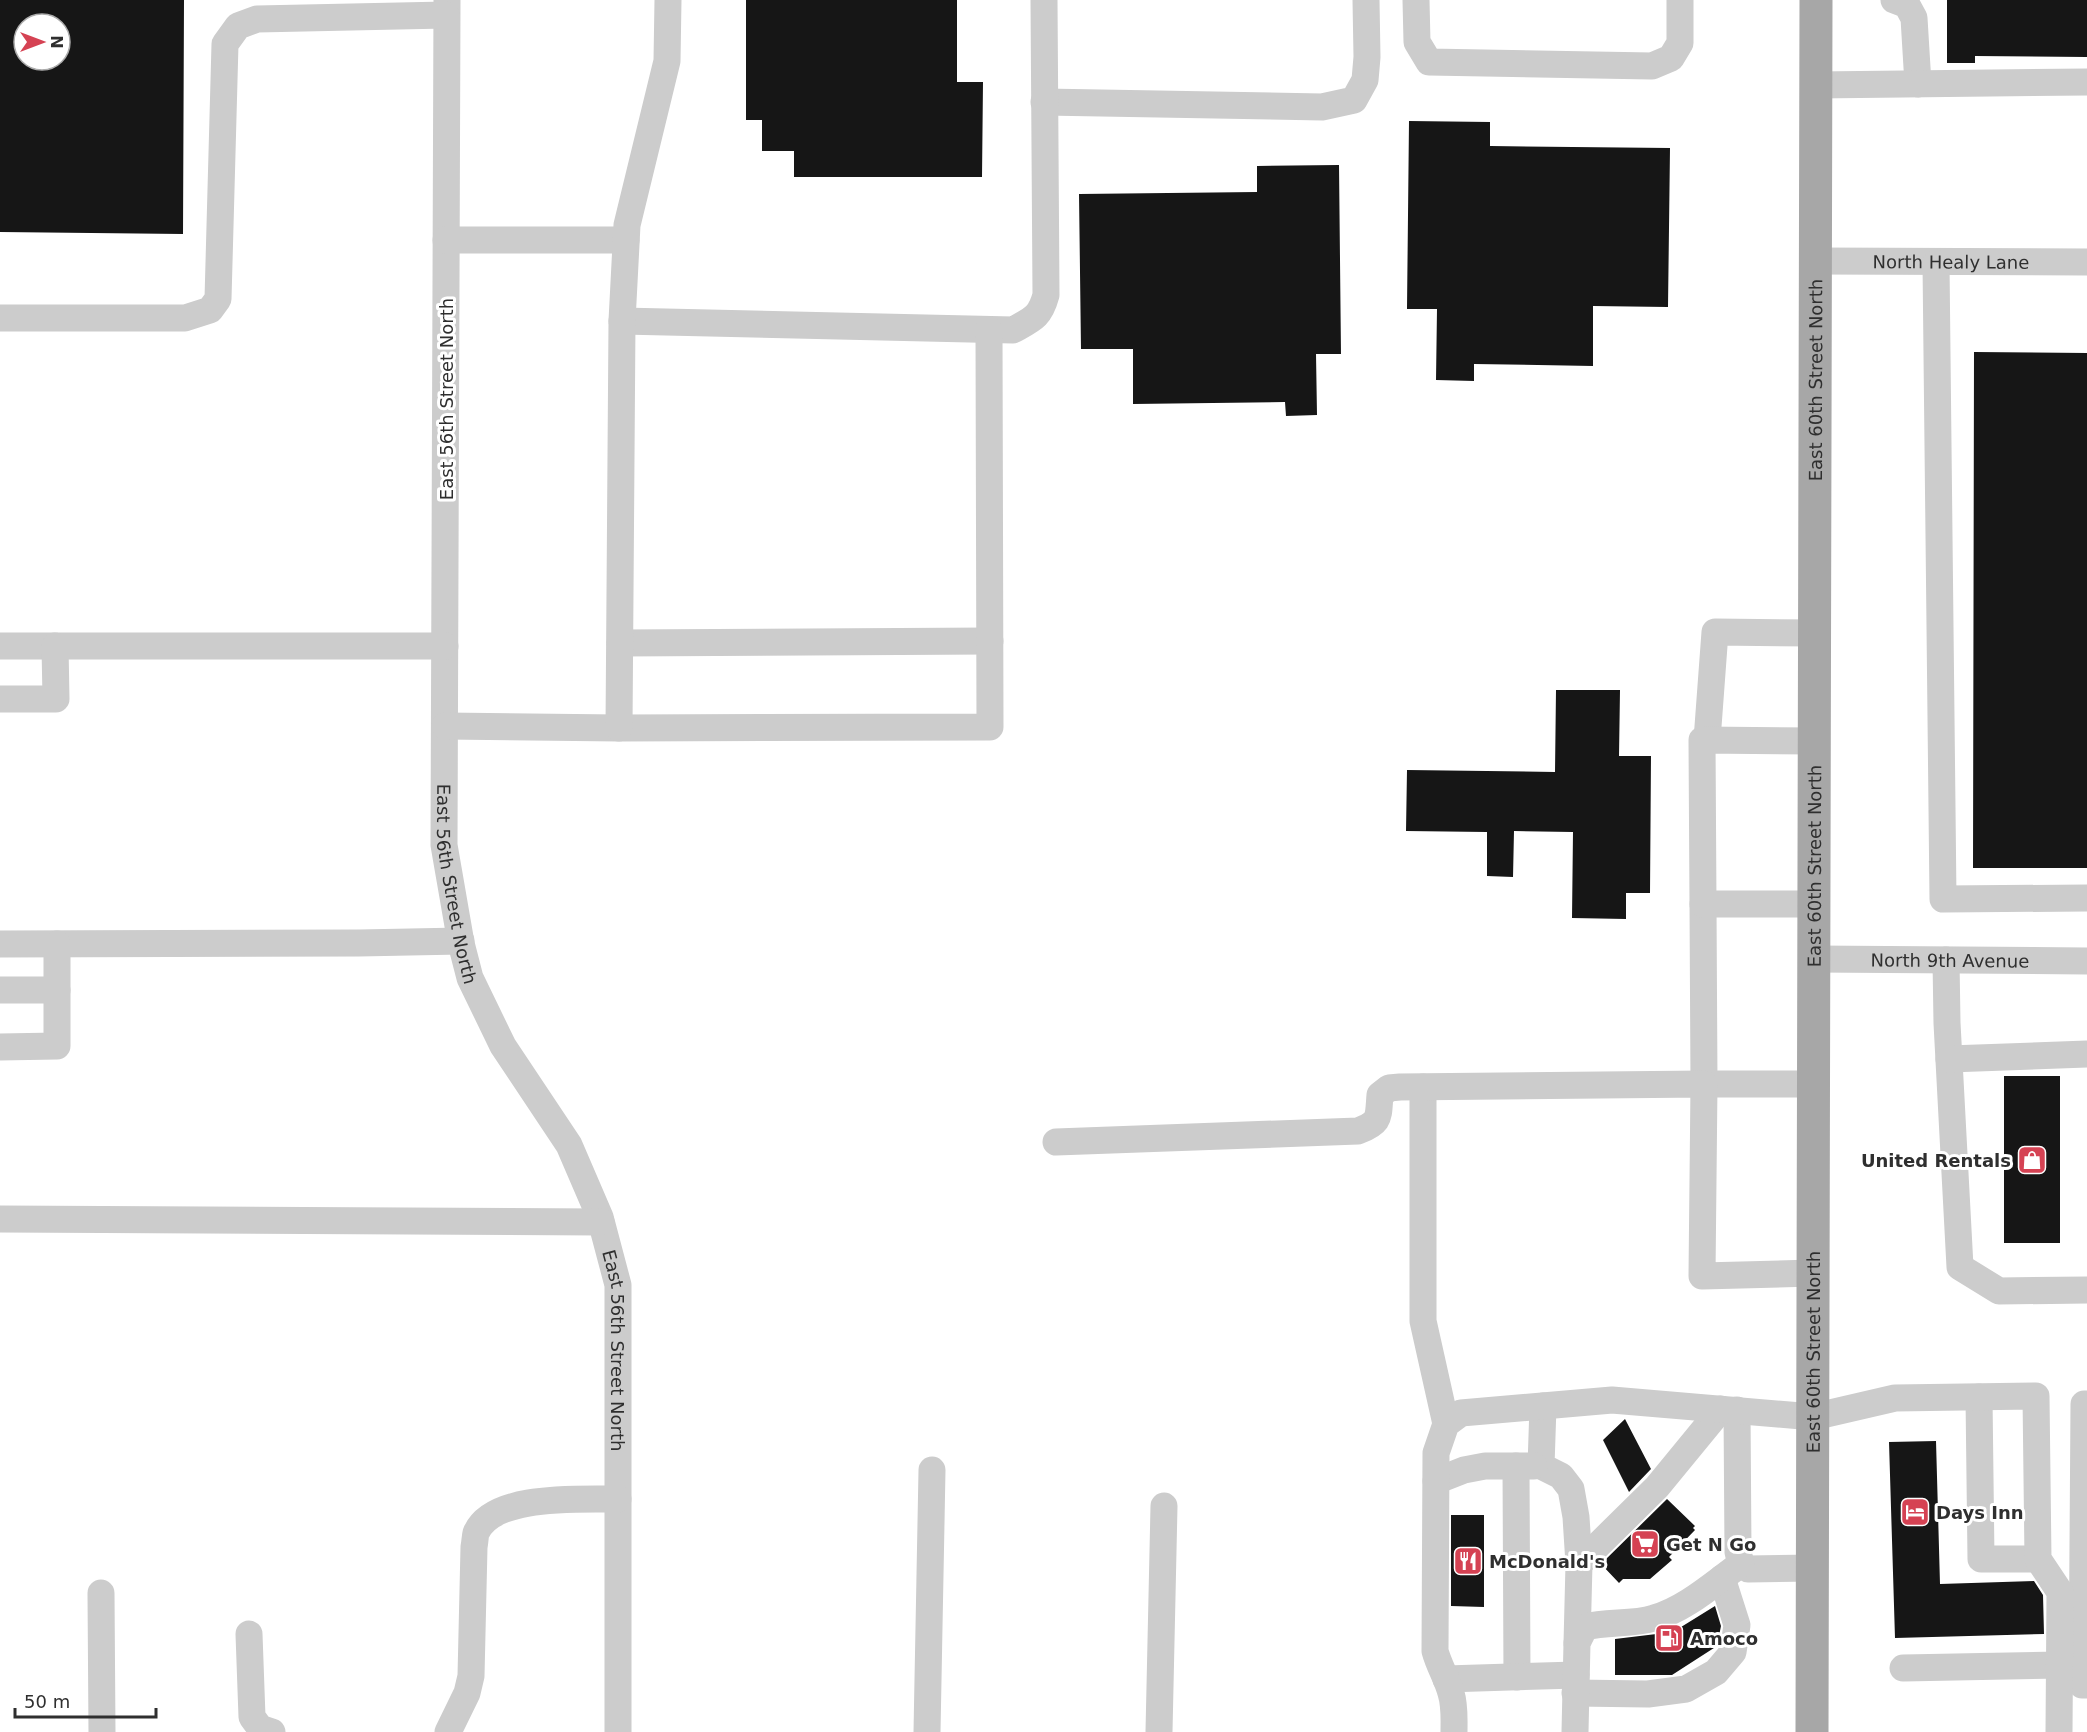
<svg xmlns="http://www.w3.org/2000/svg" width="2087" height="1732" viewBox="0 0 2087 1732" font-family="'DejaVu Sans',sans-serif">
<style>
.building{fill:#161616;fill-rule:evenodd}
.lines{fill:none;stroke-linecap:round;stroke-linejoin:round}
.minor{stroke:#ccc;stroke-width:27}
.major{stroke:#a7a7a7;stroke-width:33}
.labels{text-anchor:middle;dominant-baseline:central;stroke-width:6;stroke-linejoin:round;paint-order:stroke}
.street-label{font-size:18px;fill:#2f2f2f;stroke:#fff}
.poi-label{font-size:18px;font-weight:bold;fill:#2f2f2f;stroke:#fff;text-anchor:start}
</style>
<rect width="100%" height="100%" fill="#fff"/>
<path class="building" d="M 0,0 L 184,0 L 183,234 L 0,232 ZM 24,24 L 60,24 L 60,60 L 24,60 Z
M 746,0 L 957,0 L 957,82 L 983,82 L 982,177 L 794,177 L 794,151 L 762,151 L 762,120 L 746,120 Z
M 1947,0 L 2087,0 L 2087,57 L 1975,56 L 1975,63 L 1947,63 Z
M 1409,121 L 1490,122 L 1490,146 L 1670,148 L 1668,307 L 1593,306 L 1593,366 L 1474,364 L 1474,381 L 1436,380 L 1437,309 L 1407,309 Z
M 1339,165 L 1341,354 L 1316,354 L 1317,415 L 1286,416 L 1285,402 L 1133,404 L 1133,349 L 1081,349 L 1079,194 L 1257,192 L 1257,166 Z
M 1974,352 L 2087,353 L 2087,868 L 1973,868 Z
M 1556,690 L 1620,690 L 1619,756 L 1651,756 L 1650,893 L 1626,893 L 1626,919 L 1572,918 L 1573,832 L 1514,831 L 1513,877 L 1487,876 L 1487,832 L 1406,831 L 1407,770 L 1555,772 Z
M 2004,1076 L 2060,1076 L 2060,1243 L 2004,1243 Z
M 1625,1419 L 1651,1469 L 1629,1492 L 1603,1440 Z
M 1936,1441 L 1940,1584 L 2034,1581 L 2043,1595 L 2044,1634 L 1895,1638 L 1889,1442 Z
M 1667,1499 L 1695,1526 L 1693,1528 L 1695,1530 L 1669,1557 L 1672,1560 L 1650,1579 L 1623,1579 L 1619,1583 L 1601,1564 Z
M 1451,1515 L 1484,1515 L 1484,1607 L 1451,1606 Z
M 1715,1606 L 1721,1626 L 1717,1646 L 1672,1675 L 1615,1675 L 1615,1639 L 1673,1632 Z"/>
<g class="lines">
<g class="minor">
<path id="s1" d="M 447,0 L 444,845 L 461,943 L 470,978 L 503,1046 L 569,1145 L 600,1217 L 618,1285 L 618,1732"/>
<path d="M 1416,0 L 1417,42 L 1429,62 L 1652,66 L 1671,58 L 1680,43 L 1680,0"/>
<path d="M 1894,0 L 1907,5 L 1914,18 L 1918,84"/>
<path d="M 1816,85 L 2087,82"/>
<path d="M 1044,102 L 1322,107 L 1354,100 L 1365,80 L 1367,57 L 1366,0"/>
<path d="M 446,240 L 626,240"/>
<path id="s2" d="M 1815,261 L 2087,262"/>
<path d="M 1936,263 L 1943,899 L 2087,898"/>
<path d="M 0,318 L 185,318 L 210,310 L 218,299 L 225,44 L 238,26 L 257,19 L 446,15"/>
<path d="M 622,321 L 1013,330 C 1033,319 1040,317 1046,295 L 1044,0"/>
<path d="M 620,643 L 990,641"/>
<path d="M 0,646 L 445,646"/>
<path d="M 0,699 L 56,699 L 55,646"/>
<path d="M 445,726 L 619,728 L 990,727 L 989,330"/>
<path d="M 619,728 L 622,321 L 627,225 L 667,61 L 668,0"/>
<path d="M 1707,740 L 1715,632 L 1815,633"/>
<path d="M 1703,904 L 1704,1084 L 1814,1084"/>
<path d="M 1814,904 L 1703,904 L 1702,740 L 1814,741"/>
<path d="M 0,944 L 359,943 L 461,941"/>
<path id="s3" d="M 1814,959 L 2087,961"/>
<path d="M 1946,960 L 1947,1023 L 1960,1267 L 1999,1291 L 2087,1290"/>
<path d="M 0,990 L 57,990"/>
<path d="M 0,1047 L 57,1046 L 57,944"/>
<path d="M 1949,1059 L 2087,1054"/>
<path d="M 1423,1087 L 1423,1321 L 1446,1424"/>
<path d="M 1056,1142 L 1358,1131 C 1381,1122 1378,1118 1380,1095 L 1389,1088 L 1400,1087 L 1704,1084 L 1702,1276 L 1813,1273"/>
<path d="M 0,1219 L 601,1222"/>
<path d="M 1979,1397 L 1981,1559 L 2038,1559"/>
<path d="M 2087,1404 L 2084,1404 L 2082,1685 L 2087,1685"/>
<path d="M 1543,1406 L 1541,1466 L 1561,1476 L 1571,1489 L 1576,1517 L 1579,1564 L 1577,1643"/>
<path d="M 1737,1410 L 1738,1552 L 1741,1564 L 1748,1569 L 1813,1568"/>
<path d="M 1516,1466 L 1517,1677"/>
<path d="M 1436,1481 L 1464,1470 L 1485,1466 L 1534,1466"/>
<path d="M 1579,1564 L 1657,1487 L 1721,1409"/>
<path d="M 101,1593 L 102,1732"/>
<path d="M 249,1634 L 252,1717 L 260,1728 L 272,1732"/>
<path d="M 1903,1668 L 2060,1665"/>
<path d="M 1446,1679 L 1576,1675"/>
<path d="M 1575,1693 L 1648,1694 L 1686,1689 L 1716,1672 L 1733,1652 L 1737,1625 L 1722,1578"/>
<path d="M 448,1732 L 467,1693 L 471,1676 L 474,1547 C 475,1542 475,1537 476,1533 C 493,1493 583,1500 618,1499"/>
<path d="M 927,1732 L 932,1470"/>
<path d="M 1159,1732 L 1164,1506"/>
<path d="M 1454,1732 C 1454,1718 1455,1706 1451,1693 C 1447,1678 1439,1666 1435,1651 L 1436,1453 L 1446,1424 L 1461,1413 L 1612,1400 L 1813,1417 L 1895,1398 L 2036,1396 L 2038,1559 L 2060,1592 L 2059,1732"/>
<path d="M 1575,1732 L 1577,1643 L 1585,1627 C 1607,1621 1632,1625 1654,1618 C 1686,1609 1714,1583 1741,1564"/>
</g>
<path class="major" id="s4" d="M 1812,1732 L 1816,0"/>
</g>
<defs>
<g id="shop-square" transform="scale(1.5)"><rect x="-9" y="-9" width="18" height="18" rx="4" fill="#d54253" stroke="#fff"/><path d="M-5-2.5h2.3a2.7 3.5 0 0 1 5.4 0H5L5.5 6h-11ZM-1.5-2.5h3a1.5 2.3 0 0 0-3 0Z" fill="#fff"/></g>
<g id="hotel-square" transform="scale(1.5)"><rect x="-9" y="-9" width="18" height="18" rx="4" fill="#d54253" stroke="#fff"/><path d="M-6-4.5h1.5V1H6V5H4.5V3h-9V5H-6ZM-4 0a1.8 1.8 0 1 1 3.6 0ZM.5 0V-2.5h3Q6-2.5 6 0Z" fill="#fff"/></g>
<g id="supermarket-square" transform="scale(1.5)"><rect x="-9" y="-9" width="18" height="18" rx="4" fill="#d54253" stroke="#fff"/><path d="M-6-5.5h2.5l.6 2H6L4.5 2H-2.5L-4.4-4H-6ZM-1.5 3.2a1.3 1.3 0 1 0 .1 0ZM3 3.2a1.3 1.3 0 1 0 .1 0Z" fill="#fff"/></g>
<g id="restaurant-square" transform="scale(1.5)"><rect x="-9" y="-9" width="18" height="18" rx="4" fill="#d54253" stroke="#fff"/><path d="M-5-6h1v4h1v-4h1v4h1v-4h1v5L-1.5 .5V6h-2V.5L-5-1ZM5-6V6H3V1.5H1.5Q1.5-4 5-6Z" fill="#fff"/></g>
<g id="fuel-square" transform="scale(1.5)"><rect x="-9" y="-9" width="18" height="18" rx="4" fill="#d54253" stroke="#fff"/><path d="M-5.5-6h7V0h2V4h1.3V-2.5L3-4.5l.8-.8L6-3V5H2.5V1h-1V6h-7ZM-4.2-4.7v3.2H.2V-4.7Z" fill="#fff"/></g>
</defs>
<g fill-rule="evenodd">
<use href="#shop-square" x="2032" y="1160"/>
<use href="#hotel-square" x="1915" y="1512"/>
<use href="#supermarket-square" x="1645" y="1544"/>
<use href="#restaurant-square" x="1468" y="1561"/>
<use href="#fuel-square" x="1669" y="1638"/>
</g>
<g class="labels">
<g class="street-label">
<text stroke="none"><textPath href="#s2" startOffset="136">North Healy Lane</textPath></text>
<text stroke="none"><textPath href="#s4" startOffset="1352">East 60th Street North</textPath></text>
<text transform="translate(446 399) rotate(-90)">East 56th Street North</text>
<text stroke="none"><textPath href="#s4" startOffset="866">East 60th Street North</textPath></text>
<text stroke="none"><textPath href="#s1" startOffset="885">East 56th Street North</textPath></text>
<text stroke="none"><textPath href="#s3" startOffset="136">North 9th Avenue</textPath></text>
<text stroke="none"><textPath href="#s1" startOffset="1389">East 56th Street North</textPath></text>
<text stroke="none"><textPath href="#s4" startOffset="380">East 60th Street North</textPath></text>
</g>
<g class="poi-label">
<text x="2011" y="1160" text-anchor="end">United Rentals</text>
<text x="1936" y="1512">Days Inn</text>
<text x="1666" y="1544">Get N Go</text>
<text x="1489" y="1561">McDonald's</text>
<text x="1690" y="1638">Amoco</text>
</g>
</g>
<g transform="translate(42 42) rotate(90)"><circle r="28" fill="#ffffff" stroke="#acacac" stroke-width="1.5"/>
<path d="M0-4.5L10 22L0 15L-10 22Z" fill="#d54253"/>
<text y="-9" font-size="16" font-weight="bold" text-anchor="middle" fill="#2f2f2f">N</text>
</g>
<path d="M15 1708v9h141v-9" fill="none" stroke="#2f2f2f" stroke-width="3"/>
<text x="24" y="1708" font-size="18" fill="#2f2f2f" stroke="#ffffff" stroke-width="4.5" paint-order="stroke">50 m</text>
</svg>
